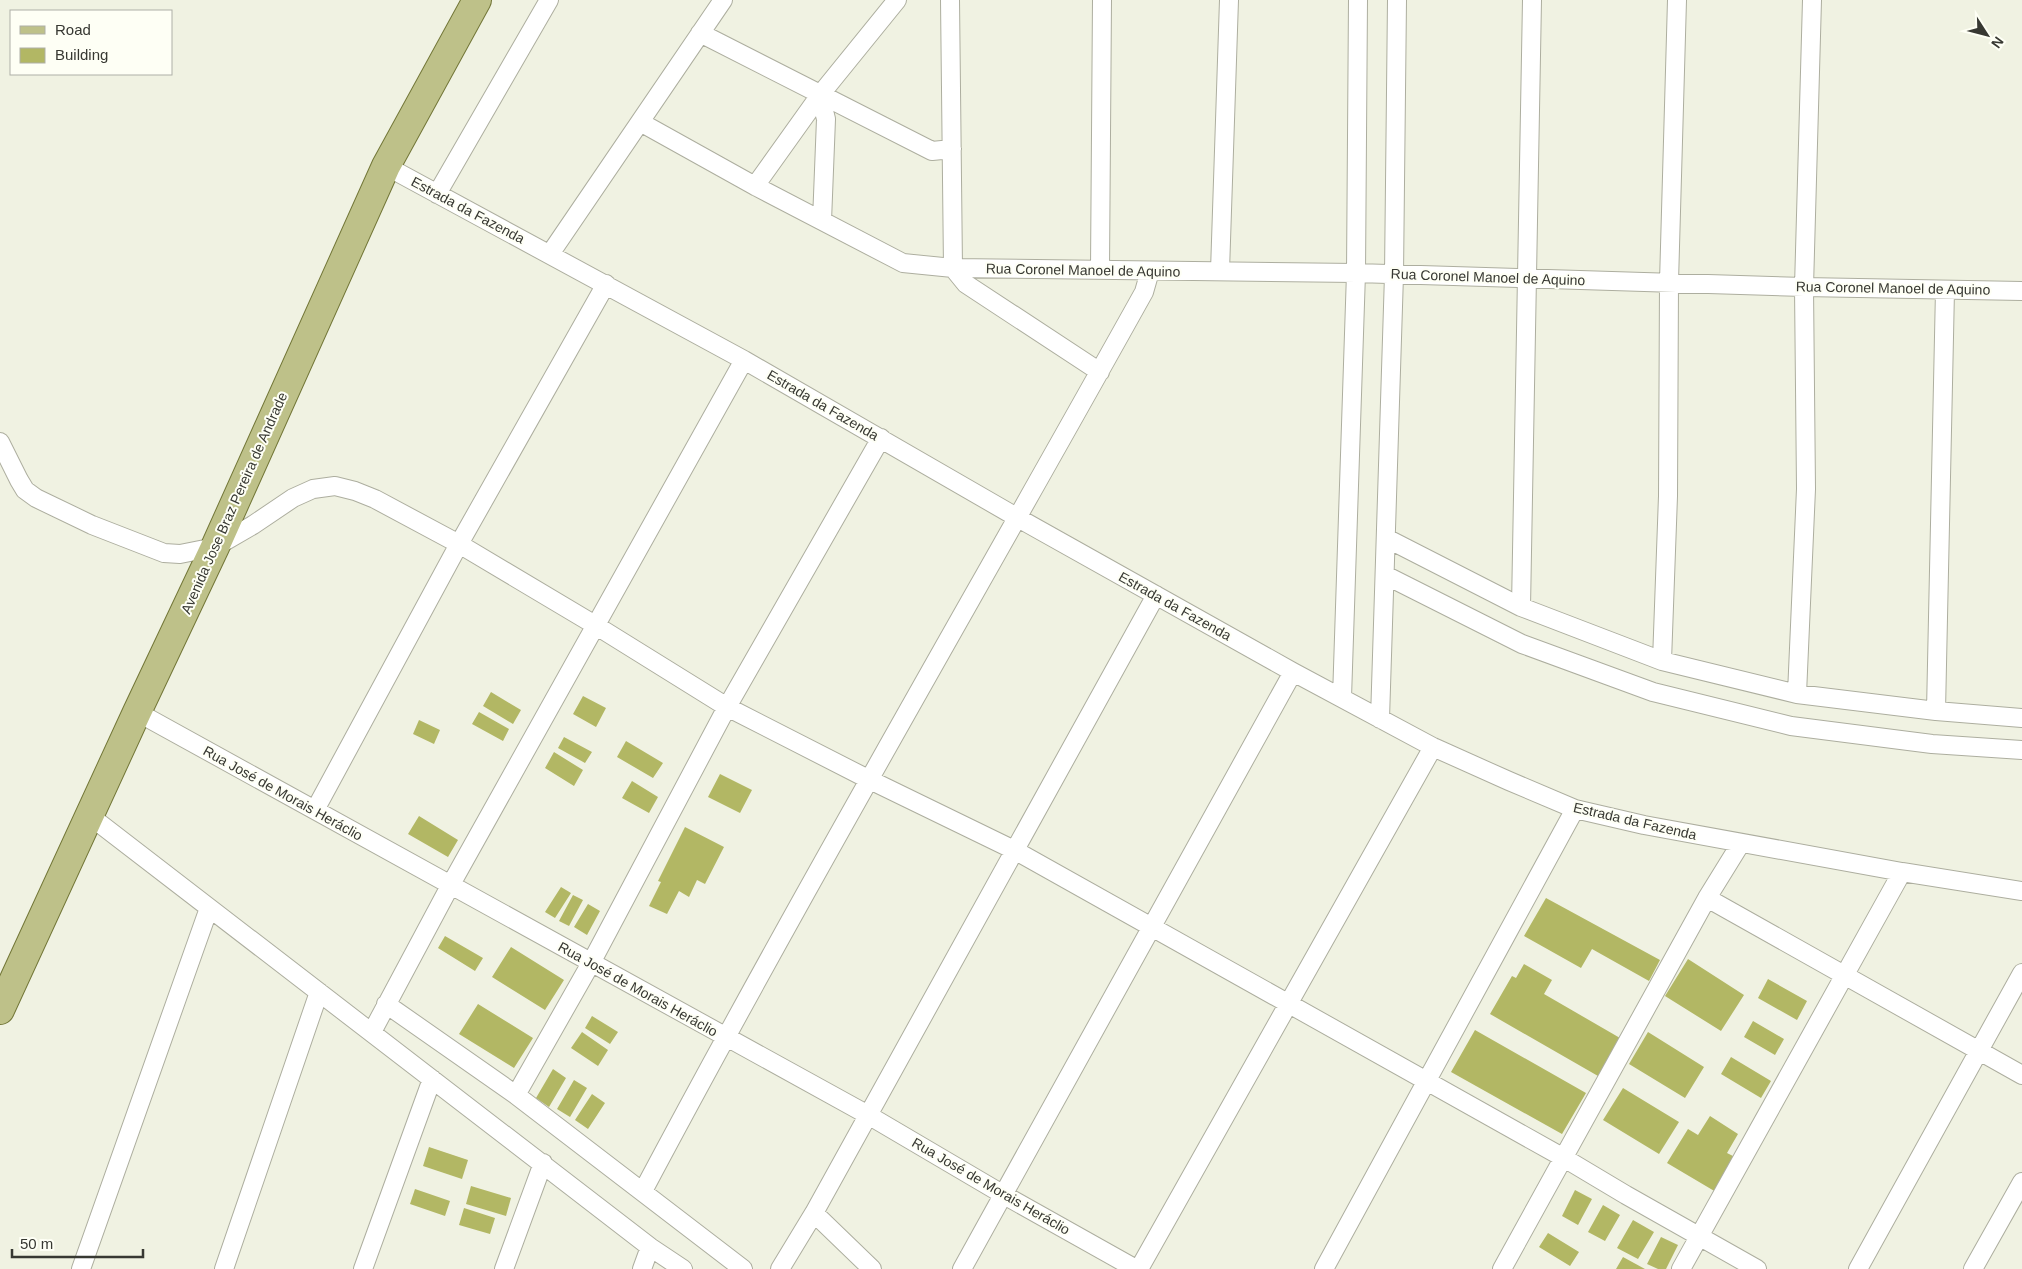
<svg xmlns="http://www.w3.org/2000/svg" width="2022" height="1269" viewBox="0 0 2022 1269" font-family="Helvetica,sans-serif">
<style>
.building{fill:#b2b764}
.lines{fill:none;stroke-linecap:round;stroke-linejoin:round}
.street-casing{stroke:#adae9f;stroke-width:20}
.primary-casing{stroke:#727637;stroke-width:30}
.street{stroke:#fff;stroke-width:18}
.primary{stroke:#bec189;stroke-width:28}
.labels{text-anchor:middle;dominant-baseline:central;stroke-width:4;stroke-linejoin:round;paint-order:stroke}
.street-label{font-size:14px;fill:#373832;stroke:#fefff5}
</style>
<rect width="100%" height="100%" fill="#f0f2e2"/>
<path class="building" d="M 491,692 L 521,710 L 513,724 L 483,706 Z
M 583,696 L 606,708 L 596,727 L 573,714 Z
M 479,712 L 509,729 L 503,741 L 472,724 Z
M 419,720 L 440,730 L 434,744 L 413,734 Z
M 564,737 L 592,752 L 585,763 L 558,748 Z
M 626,741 L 663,763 L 653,778 L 617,757 Z
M 554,752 L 583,770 L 574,786 L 545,768 Z
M 720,774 L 752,790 L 740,813 L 708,797 Z
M 632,781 L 658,797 L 649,813 L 622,798 Z
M 419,816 L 458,840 L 448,857 L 408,834 Z
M 685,827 L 724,847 L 705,884 L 697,880 L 689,897 L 679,891 L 667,914 L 649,906 L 661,882 L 658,881 Z
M 561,887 L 571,893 L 555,918 L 545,912 Z
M 573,895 L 583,900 L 569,926 L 559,921 Z
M 1546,898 L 1660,960 L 1649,981 L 1592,949 L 1581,968 L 1524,936 Z
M 588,904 L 600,911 L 587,935 L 574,927 Z
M 445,936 L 483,958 L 475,971 L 438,948 Z
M 511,947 L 564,980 L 545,1010 L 492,977 Z
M 1688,959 L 1744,995 L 1721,1031 L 1665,996 Z
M 1524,964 L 1552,980 L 1544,994 L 1620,1038 L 1598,1076 L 1490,1014 L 1512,976 L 1516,978 Z
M 1768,979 L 1807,1001 L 1797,1020 L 1758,998 Z
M 478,1004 L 533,1038 L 514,1068 L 459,1034 Z
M 592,1016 L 618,1032 L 610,1044 L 585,1028 Z
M 1753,1021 L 1784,1039 L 1775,1055 L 1744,1037 Z
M 1475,1030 L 1586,1093 L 1562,1134 L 1451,1072 Z
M 582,1032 L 608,1050 L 598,1066 L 571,1048 Z
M 1648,1032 L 1704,1067 L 1685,1098 L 1629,1064 Z
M 1731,1057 L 1771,1081 L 1761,1098 L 1721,1074 Z
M 553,1069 L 566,1078 L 549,1107 L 536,1098 Z
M 574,1080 L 587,1088 L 570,1117 L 557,1109 Z
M 1623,1088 L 1679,1122 L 1659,1154 L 1603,1120 Z
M 592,1094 L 605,1103 L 588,1129 L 575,1120 Z
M 1710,1116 L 1738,1134 L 1727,1153 L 1737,1158 L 1716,1192 L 1667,1163 L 1688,1129 L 1698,1135 Z
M 429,1147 L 468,1160 L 462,1179 L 423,1166 Z
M 471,1186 L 511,1198 L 506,1216 L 466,1204 Z
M 415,1189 L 450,1201 L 445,1216 L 410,1204 Z
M 1575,1190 L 1592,1199 L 1578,1225 L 1562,1216 Z
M 1603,1205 L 1620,1215 L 1605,1241 L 1588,1232 Z
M 464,1208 L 495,1218 L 490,1234 L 459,1225 Z
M 1633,1220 L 1654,1232 L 1638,1259 L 1617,1248 Z
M 1548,1233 L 1579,1252 L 1570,1266 L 1539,1247 Z
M 1661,1237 L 1678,1245 L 1666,1269 L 1658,1269 L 1647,1264 Z
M 1623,1257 L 1645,1269 L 1616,1269 Z"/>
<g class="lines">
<g class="street-casing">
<path id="street" d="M 950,0 L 953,268 L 966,284 L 1100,372
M 700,33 L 932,151 L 952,149
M 820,95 L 826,119 L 822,221
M 640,122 L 755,186 L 903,263 L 953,268 L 1356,273 L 1804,287 L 2022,291
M 386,166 L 744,360 L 1018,518 L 1293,672 L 1433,747 L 1509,781 L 1575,809 L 1644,825 L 1902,872 L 2022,891
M 755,186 L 820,95 L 897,0
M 437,194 L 549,0
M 550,254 L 723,0
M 1100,270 L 1102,0
M 1220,271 L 1229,0
M 0,442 L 19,480 L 25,490 L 36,498 L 92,525 L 164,553 L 180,554 L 215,547 L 253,525 L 293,498 L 313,489 L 335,486 L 355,491 L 375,499 L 459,544 L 595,625 L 727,707 L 868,779 L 1016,851 L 1564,1158 L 1626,1195 L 1757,1269
M 1386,538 L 1521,607 L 1662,661 L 1797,694 L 1936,711 L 2022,718
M 1385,575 L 1522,644 L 1653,692 L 1791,726 L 1932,744 L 2022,750
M 1521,607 L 1532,0
M 1662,661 L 1668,496 L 1669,282 L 1677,0
M 1797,694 L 1806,489 L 1804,287 L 1812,0
M 1342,698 L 1356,273 L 1358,0
M 1936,711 L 1945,290
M 137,712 L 868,1115 L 1004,1195 L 1136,1269
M 1380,719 L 1394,275 L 1397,0
M 315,810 L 459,544 L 606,284
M 90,816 L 650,1247 L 683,1269
M 1707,898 L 2022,1075
M 386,1004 L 516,1095 L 743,1269
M 372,1032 L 450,886 L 744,360
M 516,1095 L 591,963 L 727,707 L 881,438
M 643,1191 C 804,888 977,592 1144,292 L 1150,271
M 814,1213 L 872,1269
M 81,1269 L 209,908
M 224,1269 L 319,992
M 363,1269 L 432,1079
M 504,1269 L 543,1163
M 642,1269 L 650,1247
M 780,1269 L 814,1213 L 1156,595
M 962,1269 L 1293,672
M 1139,1269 L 1433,747
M 1324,1269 L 1575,809
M 1502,1269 L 1707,898 L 1741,843
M 1681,1269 L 1902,872
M 1858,1269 L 2022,973
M 1973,1269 L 2022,1182"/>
</g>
<g class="primary-casing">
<path id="primary" d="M 0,1010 L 137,712 L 215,547 L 386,166 L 477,0"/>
</g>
<use href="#street" class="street"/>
<use href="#primary" class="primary"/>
</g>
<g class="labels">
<g class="street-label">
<text transform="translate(468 210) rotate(28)">Estrada da Fazenda</text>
<text transform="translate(1083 270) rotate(1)">Rua Coronel Manoel de Aquino</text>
<text transform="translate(1488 277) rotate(2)">Rua Coronel Manoel de Aquino</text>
<text transform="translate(1893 288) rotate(1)">Rua Coronel Manoel de Aquino</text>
<text transform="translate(823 405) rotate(30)">Estrada da Fazenda</text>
<text transform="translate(234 503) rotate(-66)">Avenida Jose Braz Pereira de Andrade</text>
<text transform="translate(1175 606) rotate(29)">Estrada da Fazenda</text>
<text transform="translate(283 793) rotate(29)">Rua José de Morais Heráclio</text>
<text transform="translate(1635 821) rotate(13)">Estrada da Fazenda</text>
<text transform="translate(638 989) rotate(29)">Rua José de Morais Heráclio</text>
<text transform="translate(991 1186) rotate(30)">Rua José de Morais Heráclio</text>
</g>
</g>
<rect x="10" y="10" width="162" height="65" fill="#fefff5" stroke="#aeafa7"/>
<rect x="20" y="26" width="25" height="8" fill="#bec189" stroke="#aeafa7"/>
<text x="55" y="35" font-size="15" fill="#373832">Road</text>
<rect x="20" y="48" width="25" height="15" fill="#b2b764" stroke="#aeafa7"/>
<text x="55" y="60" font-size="15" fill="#373832">Building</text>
<g transform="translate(1987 35) rotate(126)" stroke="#fefff5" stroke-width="4" paint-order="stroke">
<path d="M0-4L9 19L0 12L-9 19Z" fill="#373832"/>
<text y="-8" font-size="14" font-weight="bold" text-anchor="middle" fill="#373832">N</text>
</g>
<path d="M12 1249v8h131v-8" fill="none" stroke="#373832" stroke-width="2.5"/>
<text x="20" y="1249" font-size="15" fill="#373832" stroke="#fefff5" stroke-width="4" paint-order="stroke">50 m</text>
</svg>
